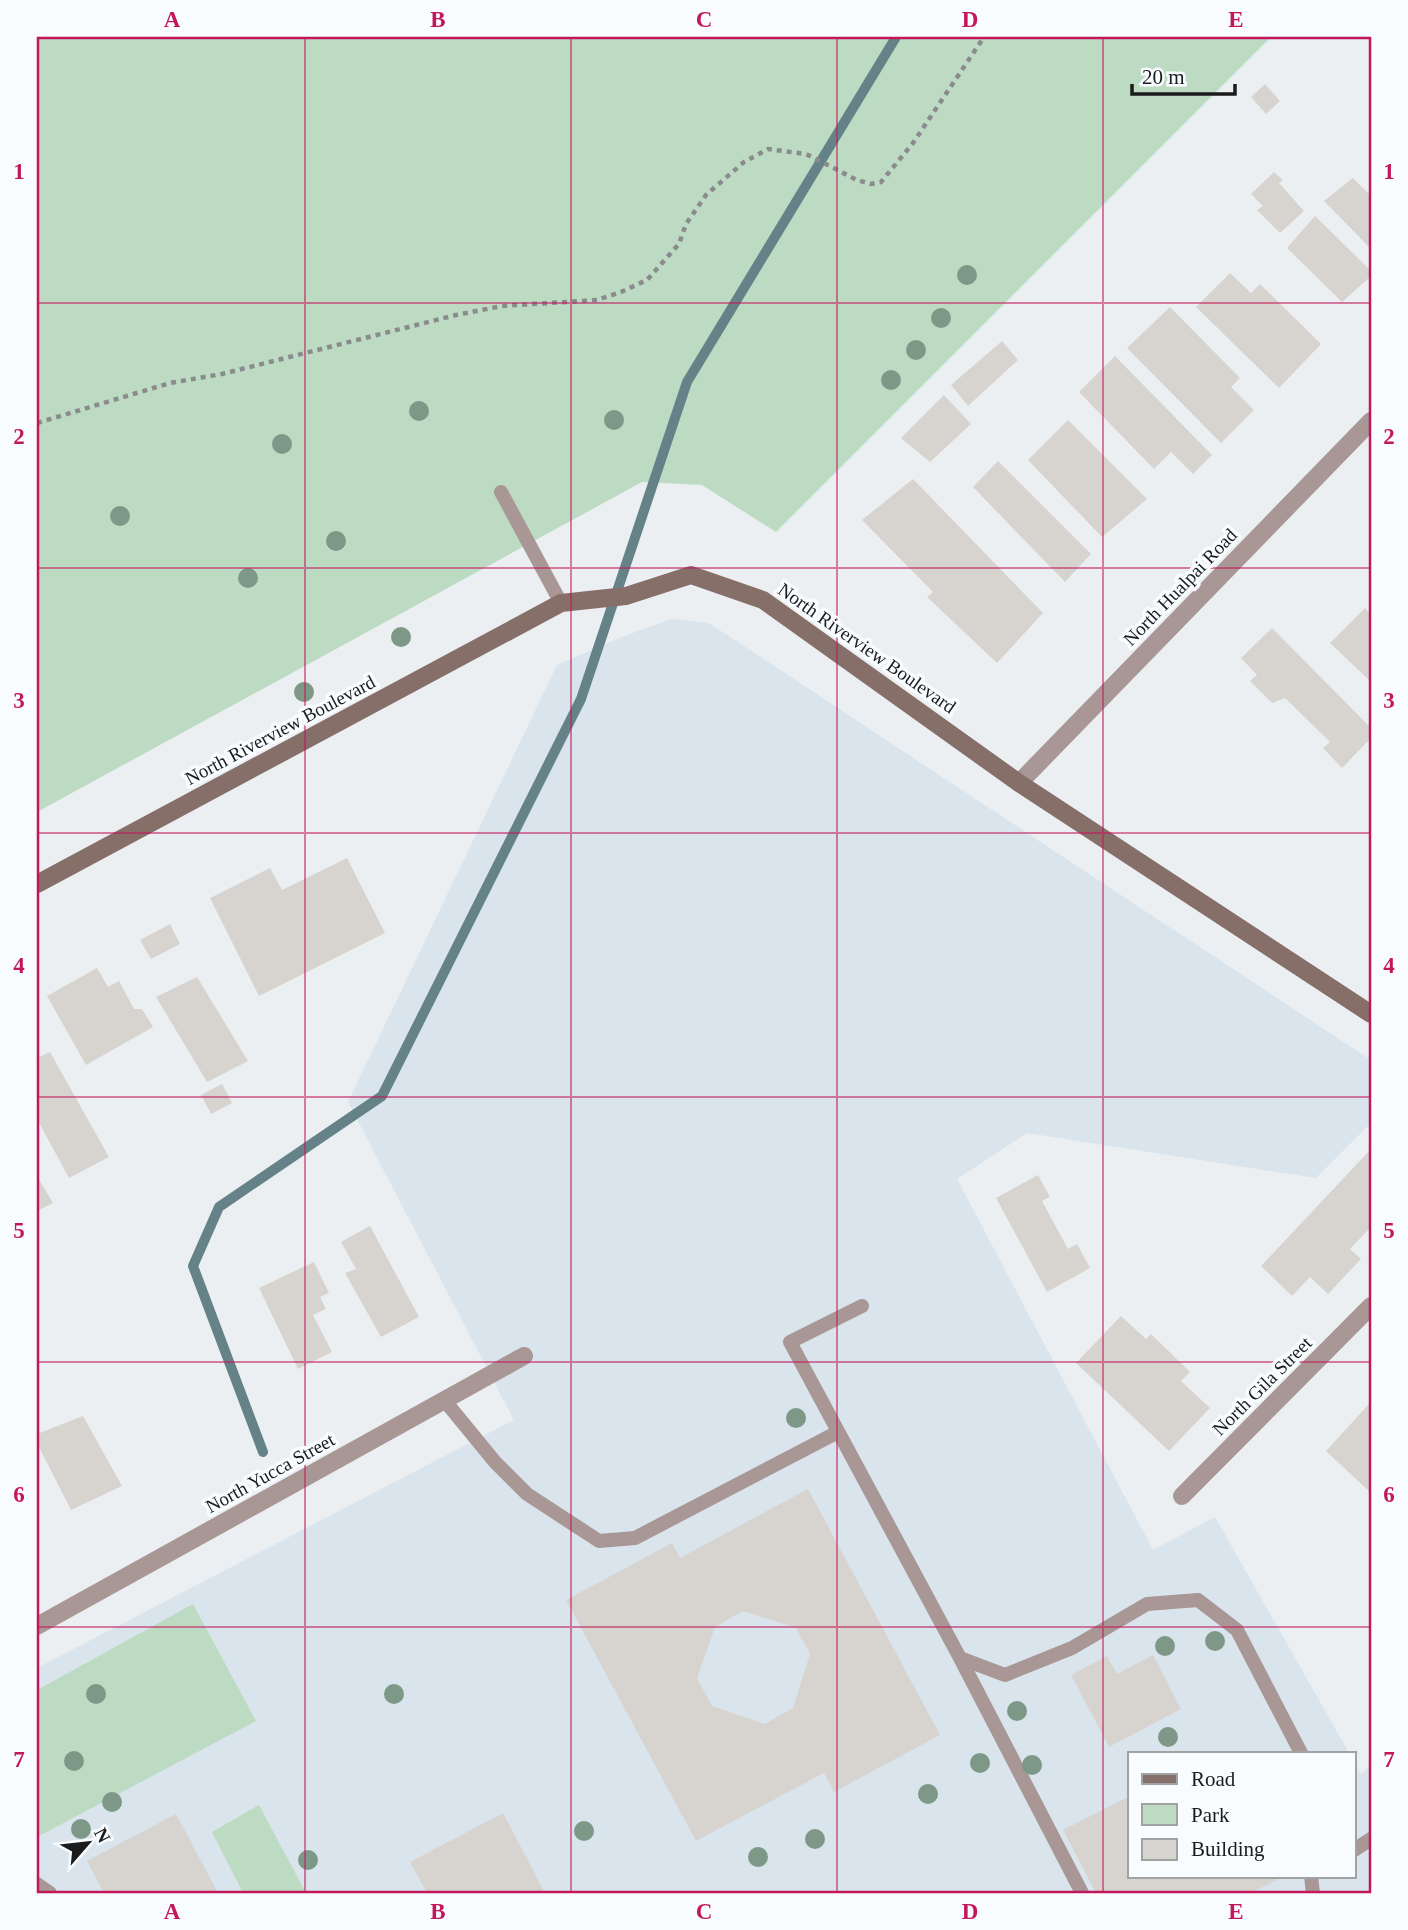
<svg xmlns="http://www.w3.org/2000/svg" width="1408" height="1930" viewBox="0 0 1408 1930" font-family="'Times New Roman',serif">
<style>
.built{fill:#d9e4ec}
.green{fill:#bddbc3}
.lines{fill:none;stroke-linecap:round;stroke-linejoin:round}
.stream{stroke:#648288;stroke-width:10}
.building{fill:#d7d4d0;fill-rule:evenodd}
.path{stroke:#898b8d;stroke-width:4.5;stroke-dasharray:5 5;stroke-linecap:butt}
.lane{stroke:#a89794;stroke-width:14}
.street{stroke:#a89794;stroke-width:18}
.secondary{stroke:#866e69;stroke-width:18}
.tree{fill:#7d9887}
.grid{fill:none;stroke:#c2185b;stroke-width:2;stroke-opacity:0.55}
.labels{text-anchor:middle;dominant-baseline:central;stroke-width:7;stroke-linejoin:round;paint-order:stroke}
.street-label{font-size:19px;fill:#1a1b1c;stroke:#f9fcff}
.neatline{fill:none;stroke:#c2185b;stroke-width:2.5}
.grid-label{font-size:23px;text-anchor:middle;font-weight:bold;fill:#c2185b}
</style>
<rect width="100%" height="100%" fill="#ebeff2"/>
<path class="built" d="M 672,619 L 709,623 L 1371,1060 L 1371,1123 L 1316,1178 L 1027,1133 L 957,1179 L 1153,1550 L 1215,1517 L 1349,1753 L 1130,1753 L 1130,1876 L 1354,1876 L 1354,1761 L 1361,1774 L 1371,1765 L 1371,1893 L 37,1893 L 37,1668 L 514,1420 L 348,1102 L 557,665 L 627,635 Z"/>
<path class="green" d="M 37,37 L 1271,37 L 776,532 L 702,485 L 642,482 L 37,812 Z
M 193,1604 L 256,1721 L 39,1836 L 37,1832 L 37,1690 Z
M 259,1805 L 306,1893 L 243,1893 L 212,1832 Z"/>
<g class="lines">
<path class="stream" d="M 263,1452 L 193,1266 L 219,1207 L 382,1096 L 581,699 L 687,382 L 896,37"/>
</g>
<path class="building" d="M 1265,84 L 1280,101 L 1266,114 L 1251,97 Z
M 1274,172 L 1283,180 L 1279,183 L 1304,211 L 1280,233 L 1257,210 L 1263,206 L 1251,194 Z
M 1353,178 L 1371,196 L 1371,249 L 1324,201 Z
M 1315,216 L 1371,271 L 1371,276 L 1342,302 L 1287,248 Z
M 1230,273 L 1251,293 L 1260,284 L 1321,344 L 1279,388 L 1196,307 Z
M 1170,307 L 1240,378 L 1231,387 L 1254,410 L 1221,443 L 1127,348 Z
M 1002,341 L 1018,360 L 968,406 L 951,385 Z
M 1115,356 L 1212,455 L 1193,474 L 1171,452 L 1154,469 L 1079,392 Z
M 944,395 L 971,424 L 930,462 L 901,438 Z
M 1068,420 L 1147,499 L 1102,537 L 1028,460 Z
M 998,461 L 1091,554 L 1065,582 L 973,487 Z
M 913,479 L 1043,613 L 997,663 L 927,597 L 933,592 L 862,520 Z
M 1365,608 L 1371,615 L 1371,682 L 1330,643 Z
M 1272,628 L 1371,728 L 1371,738 L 1342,768 L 1323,748 L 1330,742 L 1285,698 L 1272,703 L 1250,681 L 1257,675 L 1241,658 Z
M 347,858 L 385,933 L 259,996 L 210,898 L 270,868 L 282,890 Z
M 170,924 L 180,944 L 151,959 L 140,940 Z
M 97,968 L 108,987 L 119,981 L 134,1009 L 142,1009 L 153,1027 L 86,1065 L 47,996 Z
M 197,977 L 248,1061 L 207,1082 L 156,997 Z
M 50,1052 L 109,1157 L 69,1178 L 37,1119 L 37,1058 Z
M 222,1084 L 232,1103 L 211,1114 L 201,1095 Z
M 1371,1149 L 1371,1227 L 1350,1249 L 1361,1259 L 1328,1294 L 1310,1277 L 1292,1296 L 1261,1266 Z
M 1038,1175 L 1050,1197 L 1042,1201 L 1068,1249 L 1077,1244 L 1090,1268 L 1047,1292 L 996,1198 Z
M 37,1176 L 53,1203 L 37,1211 Z
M 370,1226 L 419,1317 L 381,1337 L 345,1273 L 356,1269 L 341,1242 Z
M 314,1262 L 329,1293 L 320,1297 L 326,1309 L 313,1315 L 332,1352 L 298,1369 L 259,1288 Z
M 1121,1316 L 1146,1339 L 1151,1334 L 1190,1372 L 1181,1381 L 1210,1408 L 1169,1451 L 1076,1363 Z
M 1369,1404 L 1371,1406 L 1371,1493 L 1326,1451 Z
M 83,1416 L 122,1486 L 71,1510 L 37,1443 L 37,1434 Z
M 808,1489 L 940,1735 L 834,1792 L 824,1773 L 696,1841 L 566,1600 L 672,1543 L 680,1558 ZM 743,1611 L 796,1628 L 810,1654 L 793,1708 L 765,1724 L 712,1706 L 697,1678 L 715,1627 Z
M 1153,1655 L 1181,1709 L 1109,1747 L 1071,1675 L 1107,1656 L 1117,1674 Z
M 1130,1796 L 1130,1876 L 1285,1876 L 1251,1893 L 1096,1893 L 1063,1830 Z
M 503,1813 L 545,1893 L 427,1893 L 410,1862 Z
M 176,1814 L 218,1893 L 104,1893 L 87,1861 Z"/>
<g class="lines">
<path class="path" d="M 37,423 L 170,383 L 222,374 L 456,315 L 502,306 L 597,300 L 621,292 L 647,280 L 679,244 L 686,224 L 706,195 L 744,162 L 768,149 L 806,154 L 857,180 L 871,184 L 881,182 L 913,143 L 984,37"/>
<path class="lane" d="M 501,492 L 561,603
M 862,1306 L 790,1342 L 960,1658 L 1005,1675 L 1072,1648 L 1147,1604 L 1198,1600 L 1237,1630 L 1301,1753
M 445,1401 L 495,1462 L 527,1494 L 599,1541 L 635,1538 L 838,1432
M 960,1658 L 1082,1893
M 1354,1850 L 1371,1839
M 1311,1876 L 1313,1893
M 37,1884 L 50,1893"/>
<path class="street" d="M 1019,783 L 1371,421
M 1182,1496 L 1371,1306
M 37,1626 L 524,1356"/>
<path class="secondary" d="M 37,884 L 561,603 L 626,596 L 691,575 L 763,600 L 1019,783 L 1371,1014"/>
</g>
<g class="tree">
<circle cx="967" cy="275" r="10"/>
<circle cx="941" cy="318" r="10"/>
<circle cx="916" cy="350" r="10"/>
<circle cx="891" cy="380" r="10"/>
<circle cx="419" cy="411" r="10"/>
<circle cx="614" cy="420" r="10"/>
<circle cx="282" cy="444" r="10"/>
<circle cx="120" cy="516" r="10"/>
<circle cx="336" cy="541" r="10"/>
<circle cx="248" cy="578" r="10"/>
<circle cx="401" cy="637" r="10"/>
<circle cx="304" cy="692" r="10"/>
<circle cx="796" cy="1418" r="10"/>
<circle cx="1215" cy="1641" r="10"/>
<circle cx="1165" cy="1646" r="10"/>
<circle cx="96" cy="1694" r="10"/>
<circle cx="394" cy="1694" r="10"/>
<circle cx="1017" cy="1711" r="10"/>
<circle cx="1168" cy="1737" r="10"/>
<circle cx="74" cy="1761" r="10"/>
<circle cx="980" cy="1763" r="10"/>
<circle cx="1032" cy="1765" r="10"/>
<circle cx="928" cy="1794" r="10"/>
<circle cx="112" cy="1802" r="10"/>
<circle cx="81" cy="1829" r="10"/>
<circle cx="584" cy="1831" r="10"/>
<circle cx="815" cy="1839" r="10"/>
<circle cx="758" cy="1857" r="10"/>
<circle cx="308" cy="1860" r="10"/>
</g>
<path class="grid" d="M 305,37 L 305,1893M 571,37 L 571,1893M 837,37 L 837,1893M 1103,37 L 1103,1893M 37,303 L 1371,303M 37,568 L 1371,568M 37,833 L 1371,833M 37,1097 L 1371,1097M 37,1362 L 1371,1362M 37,1627 L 1371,1627"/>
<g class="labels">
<g class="street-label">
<text transform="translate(1180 587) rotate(-46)">North Hualpai Road</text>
<text transform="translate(867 648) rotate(35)">North Riverview Boulevard</text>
<text transform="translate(280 730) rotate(-28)">North Riverview Boulevard</text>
<text transform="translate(1262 1386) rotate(-45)">North Gila Street</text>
<text transform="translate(270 1473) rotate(-29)">North Yucca Street</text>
</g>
</g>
<rect width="1408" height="1930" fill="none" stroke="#f9fcff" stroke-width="77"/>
<rect x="1128" y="1752" width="228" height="126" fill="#f9fcff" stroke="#a0a2a4" stroke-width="2"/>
<rect x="1142" y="1774" width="35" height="10" fill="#866e69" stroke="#a0a2a4" stroke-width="2"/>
<text x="1191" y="1786" font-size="21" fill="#1a1b1c">Road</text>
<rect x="1142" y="1804" width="35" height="21" fill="#bddbc3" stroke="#a0a2a4" stroke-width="2"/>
<text x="1191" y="1822" font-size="21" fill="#1a1b1c">Park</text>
<rect x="1142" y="1839" width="35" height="21" fill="#d7d4d0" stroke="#a0a2a4" stroke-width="2"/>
<text x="1191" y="1856" font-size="21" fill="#1a1b1c">Building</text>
<g transform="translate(88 1843) rotate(62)" stroke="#f9fcff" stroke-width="5" paint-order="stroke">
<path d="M0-5L12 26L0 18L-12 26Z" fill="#1a1b1c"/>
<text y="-10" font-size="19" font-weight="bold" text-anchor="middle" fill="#1a1b1c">N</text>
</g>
<path d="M1132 84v10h103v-10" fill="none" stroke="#1a1b1c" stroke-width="3.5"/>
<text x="1142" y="84" font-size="21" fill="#1a1b1c" stroke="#f9fcff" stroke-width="5" paint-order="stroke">20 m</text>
<rect x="38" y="38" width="1332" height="1854" class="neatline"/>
<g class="grid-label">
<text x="172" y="27">A</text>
<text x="438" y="27">B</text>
<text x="704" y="27">C</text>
<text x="970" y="27">D</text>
<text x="1236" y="27">E</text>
<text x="19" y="179">1</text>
<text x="1389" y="179">1</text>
<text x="19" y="444">2</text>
<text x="1389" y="444">2</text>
<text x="19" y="708">3</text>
<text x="1389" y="708">3</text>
<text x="19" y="973">4</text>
<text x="1389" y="973">4</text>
<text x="19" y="1238">5</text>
<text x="1389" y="1238">5</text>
<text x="19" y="1502">6</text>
<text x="1389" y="1502">6</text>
<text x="19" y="1767">7</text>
<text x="1389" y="1767">7</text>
<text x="172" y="1919">A</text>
<text x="438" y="1919">B</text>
<text x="704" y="1919">C</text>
<text x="970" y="1919">D</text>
<text x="1236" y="1919">E</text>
</g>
</svg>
